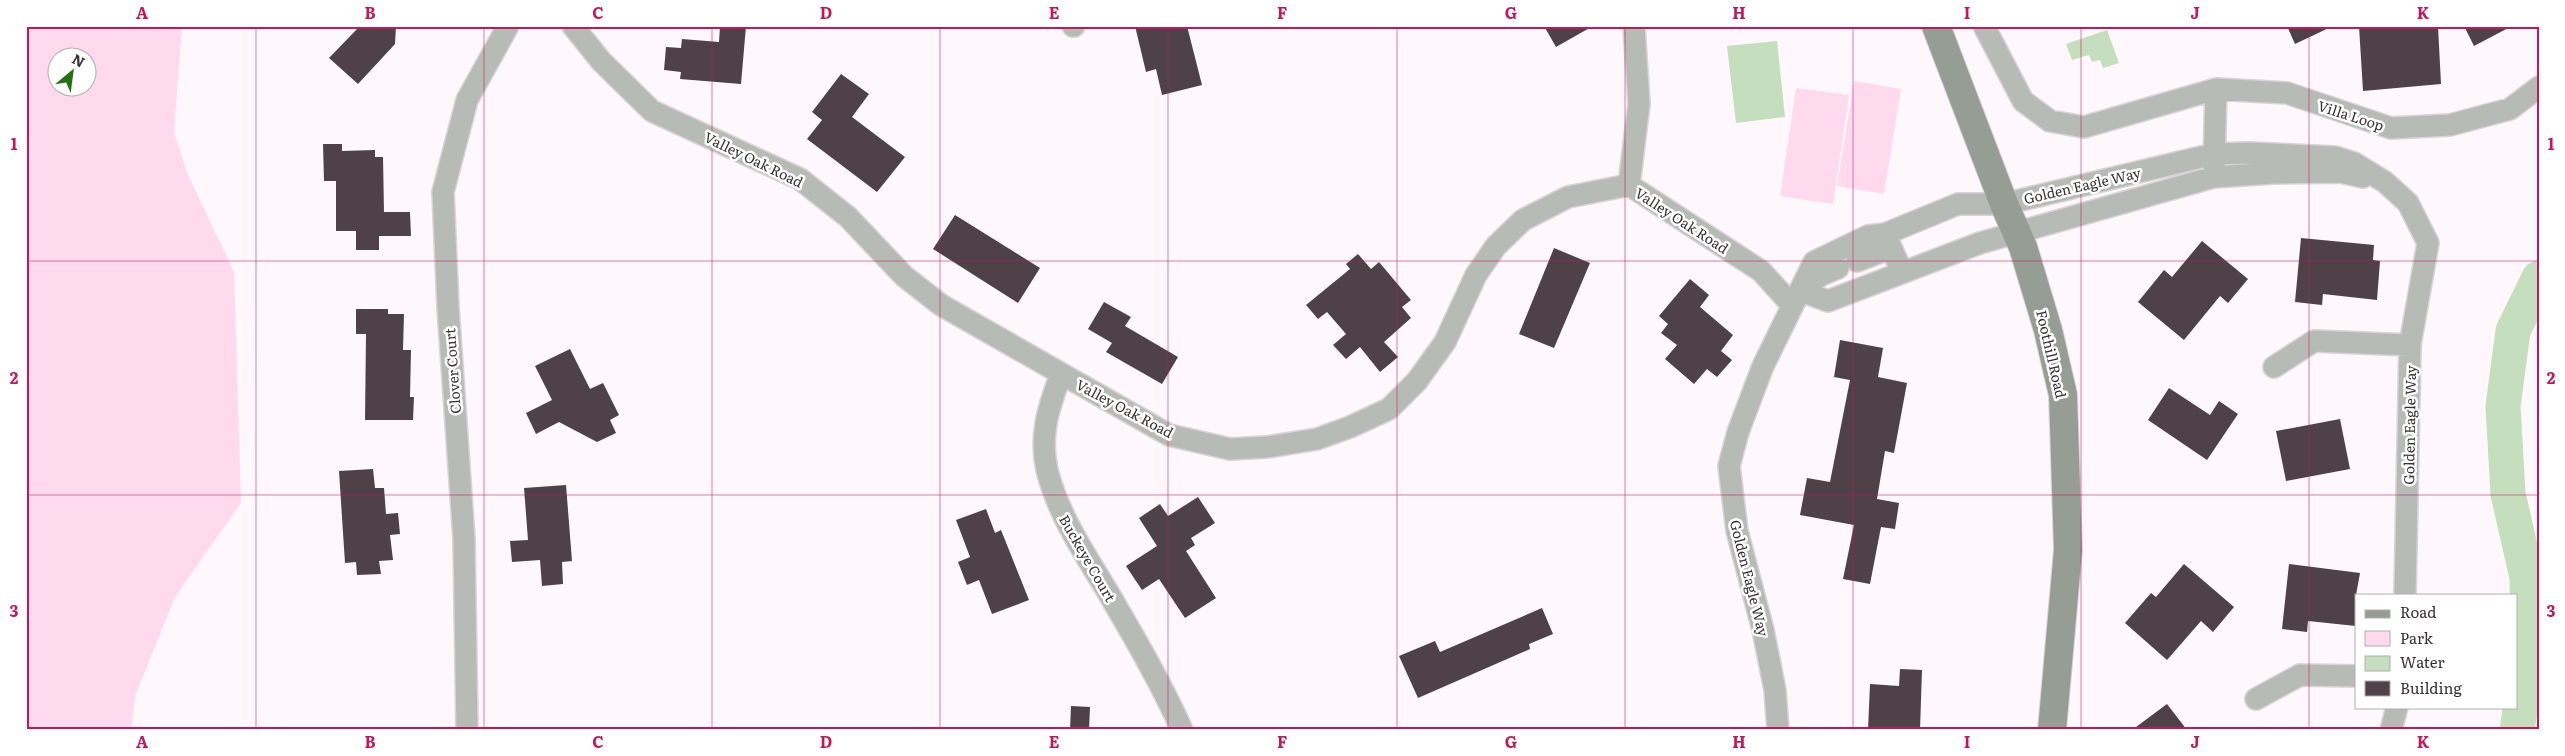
<svg xmlns="http://www.w3.org/2000/svg" width="2565" height="756" viewBox="0 0 2565 756" font-family="Literata,serif">
<style>
.green{fill:#ffdaef;fill-rule:evenodd}
.water{fill:#c4debe}
.lines{fill:none;stroke-linecap:round;stroke-linejoin:round}
.river{stroke:#c4debe;stroke-width:35}
.building{fill:#4e4148}
.minor-casing{stroke:#dad3d7;stroke-width:24}
.secondary-casing{stroke:#dad3d7;stroke-width:30}
.minor{stroke:#b7bbb6;stroke-width:21}
.secondary{stroke:#969d95;stroke-width:28}
.grid{fill:none;stroke:#c2185b;stroke-width:1;stroke-opacity:0.55}
.labels{text-anchor:middle;dominant-baseline:central;stroke-width:5;stroke-linejoin:round;paint-order:stroke}
.street-label{font-size:14px;fill:#373135;stroke:#fff}
.neatline{fill:none;stroke:#c2185b;stroke-width:2}
.grid-label{font-size:16px;text-anchor:middle;font-weight:bold;fill:#c2185b}
</style>
<rect width="100%" height="100%" fill="#fef7fb"/>
<path class="green" d="M 26,26 L 182,26 L 174,132 L 187,173 L 234,272 L 241,503 L 175,597 L 135,696 L 131,730 L 26,730 ZM 58,58 L 88,58 L 88,88 L 58,88 Z
M 1854,81 L 1901,89 L 1884,194 L 1837,186 Z
M 1796,88 L 1849,95 L 1833,204 L 1780,196 Z"/>
<path class="water" d="M 2107,30 L 2119,63 L 2103,68 L 2100,60 L 2092,62 L 2089,55 L 2072,60 L 2066,44 Z
M 1777,41 L 1785,117 L 1736,123 L 1727,46 Z"/>
<g class="lines">
<path class="river" d="M 2517,730 L 2528,658 L 2527,577 L 2508,494 L 2503,406 L 2513,331 L 2539,278"/>
</g>
<path class="building" d="M 360,26 L 396,26 L 395,44 L 358,84 L 329,58 Z
M 720,26 L 746,26 L 741,84 L 680,79 L 681,72 L 664,70 L 666,47 L 681,48 L 682,39 L 719,42 Z
M 1135,26 L 1187,26 L 1202,85 L 1162,95 L 1156,69 L 1146,72 Z
M 1544,26 L 1593,26 L 1556,47 Z
M 2287,26 L 2333,26 L 2295,44 Z
M 2359,26 L 2438,26 L 2441,84 L 2363,91 Z
M 2464,26 L 2512,26 L 2474,46 Z
M 841,74 L 869,94 L 852,117 L 905,157 L 877,192 L 807,139 L 822,120 L 812,112 Z
M 323,144 L 342,144 L 342,151 L 375,150 L 375,157 L 383,157 L 384,212 L 410,212 L 411,236 L 379,236 L 379,250 L 356,250 L 356,231 L 336,231 L 336,181 L 324,181 Z
M 955,215 L 1040,268 L 1018,303 L 933,249 Z
M 2301,238 L 2374,245 L 2373,260 L 2380,261 L 2377,300 L 2323,294 L 2322,305 L 2295,302 Z
M 2202,241 L 2248,279 L 2228,303 L 2220,296 L 2184,340 L 2138,302 L 2164,270 L 2172,277 Z
M 1554,248 L 1590,263 L 1554,348 L 1519,334 Z
M 1358,254 L 1371,269 L 1379,262 L 1411,300 L 1402,307 L 1411,318 L 1384,342 L 1398,357 L 1380,372 L 1360,347 L 1346,359 L 1333,345 L 1346,334 L 1327,312 L 1318,319 L 1306,305 L 1350,269 L 1346,264 Z
M 1690,279 L 1709,295 L 1700,307 L 1733,335 L 1721,351 L 1732,360 L 1717,377 L 1707,369 L 1694,384 L 1665,359 L 1677,345 L 1661,333 L 1668,324 L 1659,316 Z
M 1104,302 L 1131,317 L 1125,326 L 1178,357 L 1162,384 L 1106,352 L 1112,343 L 1088,329 Z
M 356,309 L 388,309 L 388,314 L 404,314 L 403,350 L 411,350 L 410,397 L 414,397 L 413,420 L 365,420 L 366,334 L 356,334 Z
M 1840,340 L 1883,348 L 1878,377 L 1907,383 L 1894,453 L 1885,451 L 1877,499 L 1899,503 L 1895,529 L 1881,527 L 1870,584 L 1843,579 L 1854,525 L 1800,515 L 1807,478 L 1830,482 L 1850,380 L 1834,377 Z
M 570,349 L 590,389 L 603,383 L 619,415 L 610,420 L 616,433 L 597,442 L 559,422 L 536,434 L 526,413 L 552,400 L 535,366 Z
M 2169,388 L 2210,415 L 2219,401 L 2238,414 L 2207,460 L 2148,420 Z
M 2340,419 L 2350,469 L 2286,481 L 2276,431 Z
M 373,469 L 375,488 L 384,488 L 386,514 L 398,513 L 400,534 L 390,535 L 393,560 L 379,561 L 381,574 L 357,575 L 356,562 L 345,563 L 339,471 Z
M 566,485 L 572,561 L 562,562 L 563,584 L 542,586 L 540,560 L 512,562 L 510,541 L 528,540 L 524,488 Z
M 1198,497 L 1215,523 L 1191,538 L 1195,545 L 1186,551 L 1216,598 L 1185,618 L 1159,579 L 1142,590 L 1126,566 L 1157,546 L 1139,518 L 1160,504 L 1168,516 Z
M 986,509 L 995,533 L 1001,530 L 1029,600 L 992,614 L 979,580 L 967,585 L 958,562 L 970,557 L 956,520 Z
M 2184,564 L 2234,607 L 2213,632 L 2201,621 L 2167,660 L 2125,623 L 2151,593 L 2156,597 Z
M 2289,564 L 2360,573 L 2356,595 L 2356,626 L 2308,621 L 2307,632 L 2282,629 Z
M 1542,608 L 1553,634 L 1529,644 L 1530,649 L 1418,698 L 1399,656 L 1435,641 L 1440,652 Z
M 1900,669 L 1922,670 L 1920,730 L 1868,730 L 1870,684 L 1899,686 Z
M 2167,704 L 2187,730 L 2132,730 Z
M 1071,706 L 1090,707 L 1089,730 L 1070,730 Z"/>
<g class="lines">
<g class="minor-casing">
<path id="minor" d="M 573,26 L 601,61 L 652,111 L 800,179 L 848,217 L 904,276 L 941,305 L 1169,435 L 1230,449 L 1267,447 L 1317,439 L 1350,427 L 1389,409 L 1417,381 L 1445,342 L 1476,275 L 1496,246 L 1523,220 L 1568,197 L 1629,185 L 1761,271 L 1791,304
M 1073,26 L 1074,26
M 1984,26 L 2023,101 L 2050,121 L 2084,127 L 2216,89 L 2287,93 L 2391,128 L 2450,125 L 2510,109 L 2539,87
M 2214,167 L 2216,89
M 1629,185 L 1639,104 L 1634,26
M 1885,234 L 1902,272
M 1857,261 L 1891,248
M 1803,289 L 1821,275 L 1838,268
M 1801,291 L 1828,301 L 1980,243 L 2214,177 L 2273,173 L 2340,172 L 2363,177
M 2274,367 L 2314,341 L 2410,345
M 1061,374 C 1049,406 1039,435 1047,470 C 1058,514 1083,551 1106,589 C 1133,635 1160,681 1182,730
M 2256,699 L 2300,675 L 2356,676
M 467,730 L 464,539 L 448,307 L 443,192 L 467,100 L 508,26
M 1778,730 L 1775,690 L 1763,630 L 1737,531 L 1729,466 L 1738,432 L 1763,366 L 1814,262 L 1868,236 L 1885,234 L 1958,204 L 2004,204 L 2214,154 L 2250,153 L 2335,157 L 2354,163 L 2385,182 L 2408,203 L 2428,243 L 2410,345 L 2405,595
M 2391,730 L 2397,707"/>
</g>
<g class="secondary-casing">
<path id="secondary" d="M 1936,26 L 2004,204 L 2023,247 L 2048,330 L 2063,395 L 2068,550 L 2052,730"/>
</g>
<use href="#minor" class="minor"/>
<use href="#secondary" class="secondary"/>
</g>
<path class="grid" d="M 256,26 L 256,730M 484,26 L 484,730M 712,26 L 712,730M 940,26 L 940,730M 1168,26 L 1168,730M 1397,26 L 1397,730M 1625,26 L 1625,730M 1853,26 L 1853,730M 2081,26 L 2081,730M 2309,26 L 2309,730M 26,261 L 2539,261M 26,495 L 2539,495"/>
<g class="labels">
<g class="street-label">
<text transform="translate(2351 115) rotate(18)">Villa Loop</text>
<text transform="translate(754 159) rotate(26)">Valley Oak Road</text>
<text transform="translate(2082 185) rotate(-13)">Golden Eagle Way</text>
<text transform="translate(1682 220) rotate(33)">Valley Oak Road</text>
<text transform="translate(2052 354) rotate(77)">Foothill Road</text>
<text transform="translate(452 371) rotate(-94)">Clover Court</text>
<text transform="translate(1125 408) rotate(28)">Valley Oak Road</text>
<text transform="translate(2409 425) rotate(-89)">Golden Eagle Way</text>
<text transform="translate(1088 558) rotate(60)">Buckeye Court</text>
<text transform="translate(1750 578) rotate(76)">Golden Eagle Way</text>
</g>
</g>
<rect width="2565" height="756" fill="none" stroke="#ffffff" stroke-width="55"/>
<rect x="2355" y="594" width="162" height="115" fill="#ffffff" stroke="#afadae"/>
<rect x="2365" y="610" width="25" height="8" fill="#969d95" stroke="#afadae"/>
<text x="2400" y="618" font-size="15" fill="#373135">Road</text>
<rect x="2365" y="631" width="25" height="15" fill="#ffdaef" stroke="#afadae"/>
<text x="2400" y="644" font-size="15" fill="#373135">Park</text>
<rect x="2365" y="656" width="25" height="15" fill="#c4debe" stroke="#afadae"/>
<text x="2400" y="668" font-size="15" fill="#373135">Water</text>
<rect x="2365" y="681" width="25" height="15" fill="#4e4148" stroke="#afadae"/>
<text x="2400" y="694" font-size="15" fill="#373135">Building</text>
<g transform="translate(72 72) rotate(29)"><circle r="24" fill="#ffffff" stroke="#afadae"/>
<path d="M0-4L9 19L0 12L-9 19Z" fill="#257013"/>
<text y="-8" font-size="14" font-weight="bold" text-anchor="middle" fill="#373135">N</text>
</g>
<rect x="28" y="28" width="2510" height="700" class="neatline"/>
<g class="grid-label">
<text x="142" y="19">A</text>
<text x="370" y="19">B</text>
<text x="598" y="19">C</text>
<text x="826" y="19">D</text>
<text x="1054" y="19">E</text>
<text x="1282" y="19">F</text>
<text x="1511" y="19">G</text>
<text x="1739" y="19">H</text>
<text x="1967" y="19">I</text>
<text x="2195" y="19">J</text>
<text x="2423" y="19">K</text>
<text x="14" y="150">1</text>
<text x="2551" y="150">1</text>
<text x="14" y="384">2</text>
<text x="2551" y="384">2</text>
<text x="14" y="617">3</text>
<text x="2551" y="617">3</text>
<text x="142" y="748">A</text>
<text x="370" y="748">B</text>
<text x="598" y="748">C</text>
<text x="826" y="748">D</text>
<text x="1054" y="748">E</text>
<text x="1282" y="748">F</text>
<text x="1511" y="748">G</text>
<text x="1739" y="748">H</text>
<text x="1967" y="748">I</text>
<text x="2195" y="748">J</text>
<text x="2423" y="748">K</text>
</g>
</svg>
